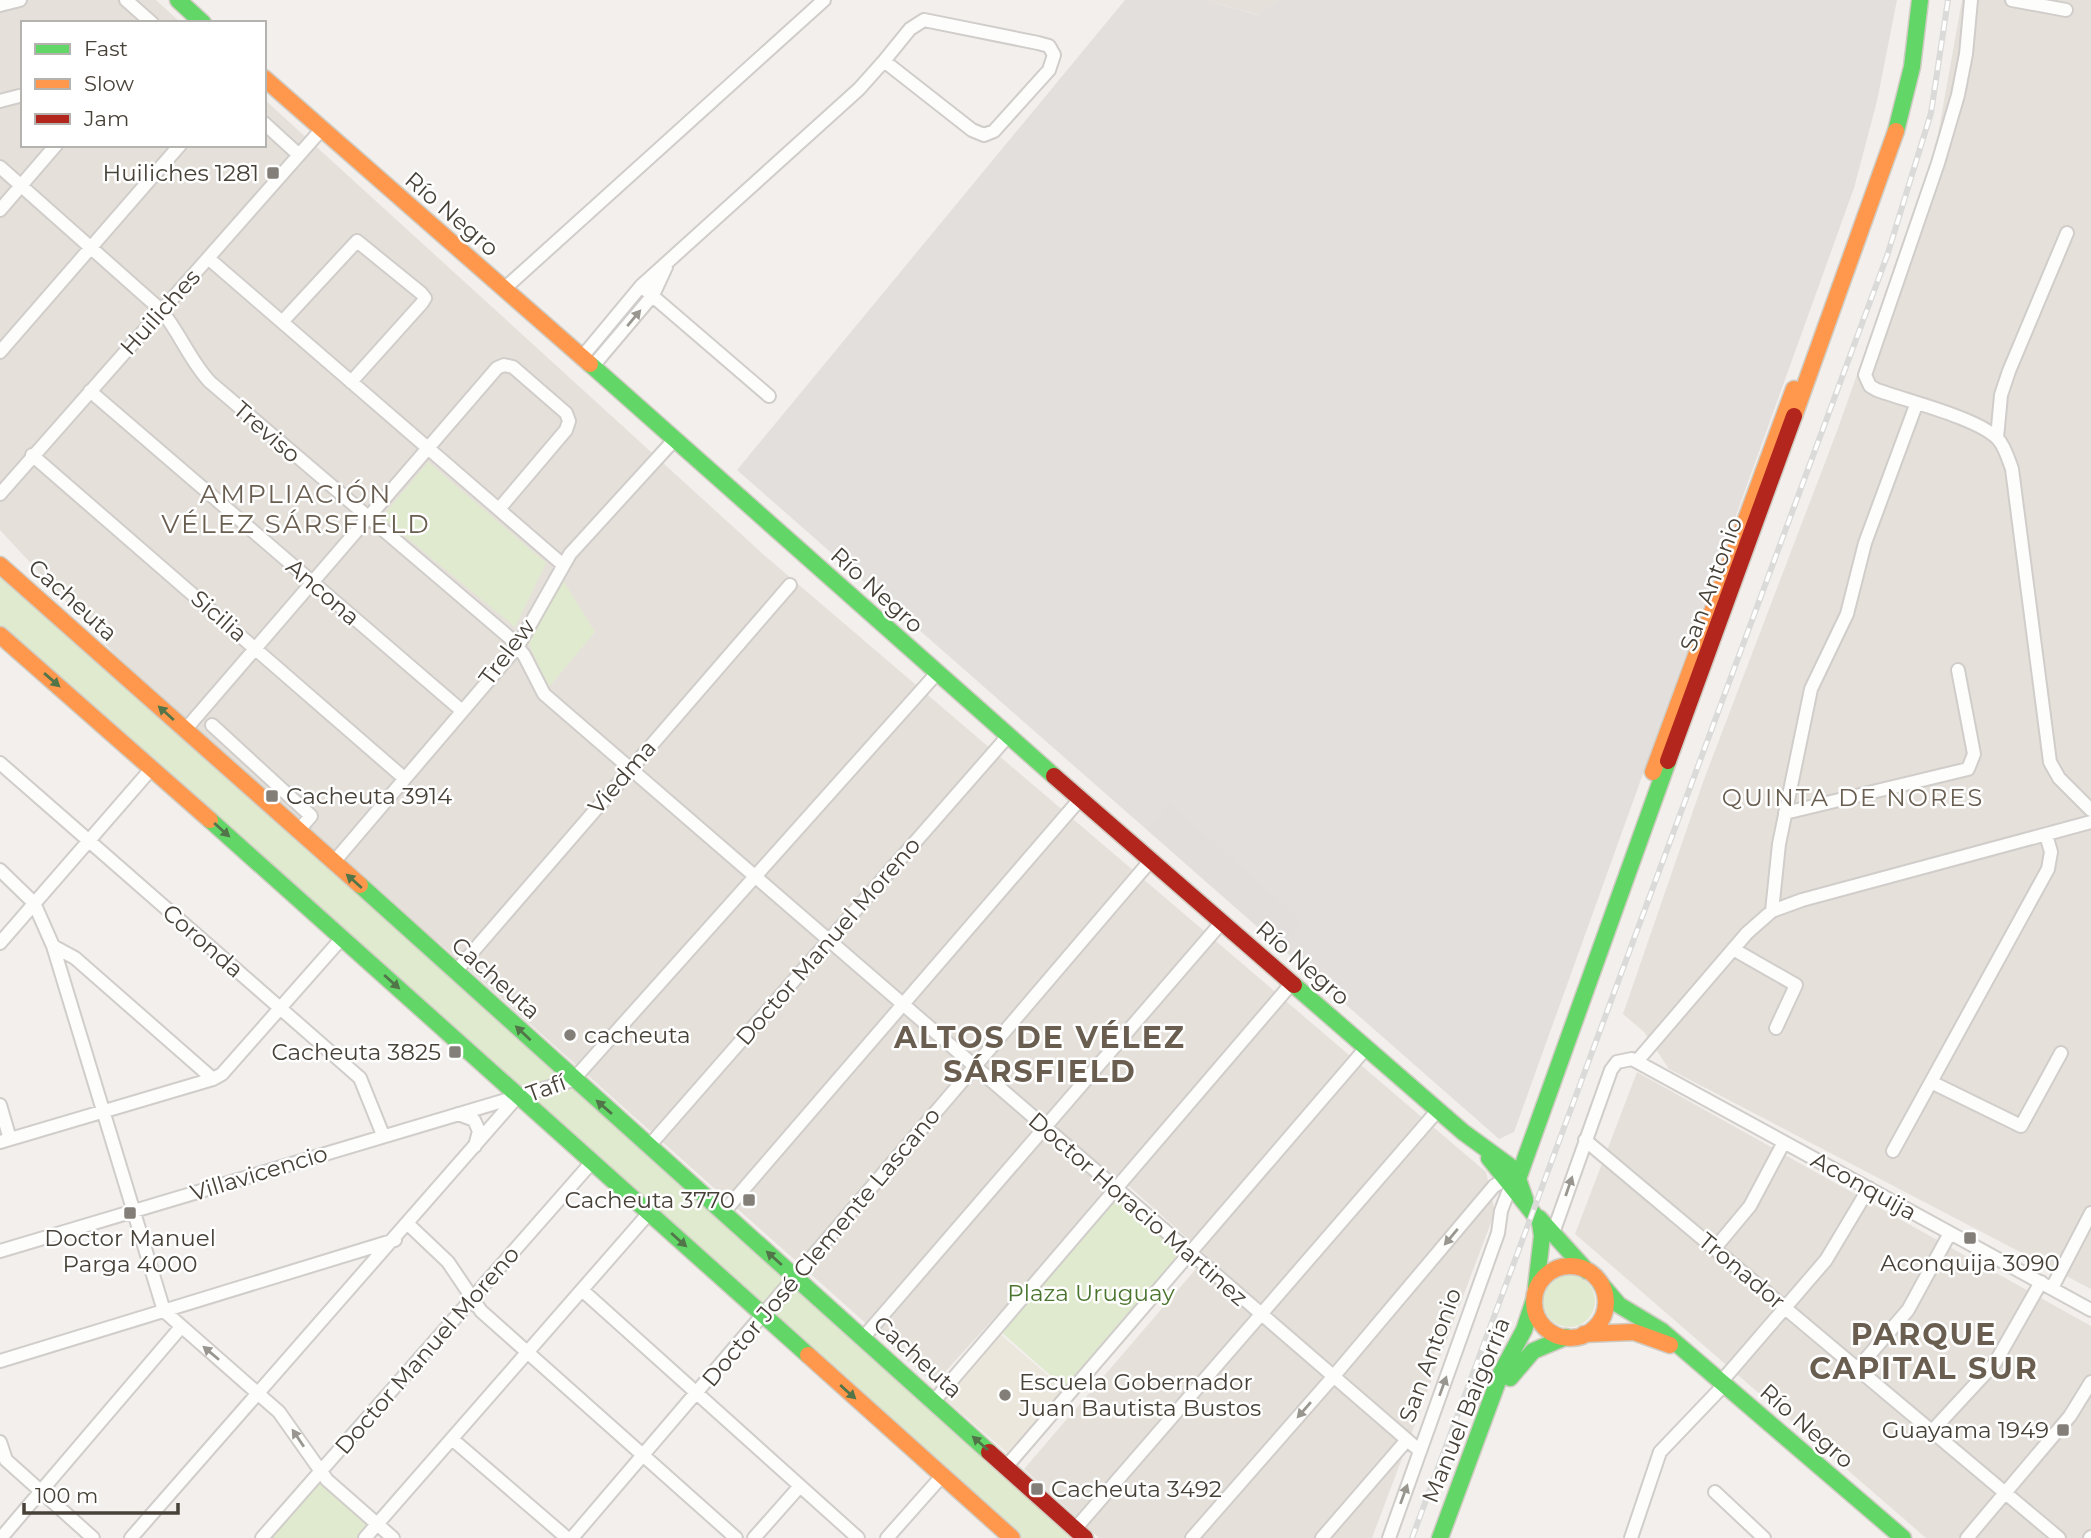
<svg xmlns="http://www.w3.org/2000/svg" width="2091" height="1538" viewBox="0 0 2091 1538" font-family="Montserrat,sans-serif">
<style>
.residential{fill:#e5e1da}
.industrial{fill:#e3dfdc}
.education{fill:#ece7dc}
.green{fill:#e0eace}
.parking{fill:#e1dedc}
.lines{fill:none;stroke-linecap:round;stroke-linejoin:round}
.street-casing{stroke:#d0cdca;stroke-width:16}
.fast-casing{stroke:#d0ccc3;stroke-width:19}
.slow-casing{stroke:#d0ccc3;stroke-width:19}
.jam-casing{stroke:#d0ccc3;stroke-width:19}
.street{stroke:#fdfdfc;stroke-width:12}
.fast{stroke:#63d668;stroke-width:16}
.slow{stroke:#ff974d;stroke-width:16}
.jam{stroke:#b3261e;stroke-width:16}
.rail-casing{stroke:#dadad9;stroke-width:6}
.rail{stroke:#fff;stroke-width:3.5;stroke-dasharray:10;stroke-linecap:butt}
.oneway{fill:#999690}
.oneway2{fill:#517549}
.poi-dot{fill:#837e77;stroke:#fff;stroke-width:2.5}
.labels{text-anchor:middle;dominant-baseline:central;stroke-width:5;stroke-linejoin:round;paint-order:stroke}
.poi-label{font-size:23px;fill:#474138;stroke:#fff;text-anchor:end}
.street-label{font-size:23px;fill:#474138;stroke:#fff}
.park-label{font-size:23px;fill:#4b752f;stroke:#fff}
.neighbourhood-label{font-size:24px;letter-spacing:2px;fill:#695e50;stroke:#fff}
.quarter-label{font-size:26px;letter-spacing:2px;fill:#695e50;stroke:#fff}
.district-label{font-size:30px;font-weight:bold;letter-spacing:2px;fill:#695e50;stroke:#fff}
</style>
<rect width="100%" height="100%" fill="#f2efec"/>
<path class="residential" d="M 0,0 L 156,0 L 181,23 L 23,23 L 23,145 L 264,145 L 264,99 L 764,555 L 1486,1172 L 1495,1212 L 1372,1538 L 1099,1538 L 1024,1469 L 1207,1256 L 1121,1179 L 934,1384 L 437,941 L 434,943 L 185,730 L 0,530 Z
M 1205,0 L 1278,0 L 1258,15 Z
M 1962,0 L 2091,0 L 2091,1289 L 1669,1069 L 1644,1032 L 1623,1014 L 1703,782 L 1837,431 L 1934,157 Z
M 1637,1072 L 2091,1326 L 2091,1538 L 1926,1538 L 1575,1234 Z"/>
<path class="industrial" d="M 1125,0 L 1205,0 L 1257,15 L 1278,0 L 1897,0 L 1877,101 L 1854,188 L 1514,1132 L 1499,1139 L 737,470 Z"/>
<path class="education" d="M 1000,1334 L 1066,1391 L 1010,1455 L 945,1399 Z"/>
<path class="green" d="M 428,462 L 546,563 L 515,627 L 382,517 Z
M 0,565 L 1085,1538 L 1012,1538 L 0,635 Z
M 562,579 L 595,632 L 548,688 L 529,644 Z
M 1116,1197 L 1182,1255 L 1066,1389 L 1000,1331 Z
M1543 1301a26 26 0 1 1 52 0a26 26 0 1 1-52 0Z
M 319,1478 L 373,1524 L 361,1538 L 268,1538 Z"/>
<path class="parking" d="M 1169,804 L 1303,922 L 1281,947 L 1147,829 Z"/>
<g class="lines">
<g class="street-casing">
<path id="street" d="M 126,0 L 152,23
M 1971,0 L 1966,54 L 1958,95 L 1938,163 L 1865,375 L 1870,386 L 1877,390 C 1907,401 1978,418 1998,439 C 2005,447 2008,458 2012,469 L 2050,762 L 2059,778 L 2091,810
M 2012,0 L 2066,10
M 0,5 L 20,0
M 0,101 L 23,95
M 264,123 L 299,155
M 0,167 L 161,310 C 180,333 190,361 210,382 L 510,638 L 524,655 L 544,694 L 1420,1451
M 0,210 L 56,145
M 208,258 L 562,564
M 641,286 L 769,396
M 504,289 L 824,0
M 282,322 L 357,241 L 421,293 L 425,298 L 422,303 L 351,382
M 0,352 L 180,145
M 582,357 L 641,286 L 859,89 L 884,61 L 972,130 L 984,135 L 994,131 L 1049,70 L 1054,55 L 1049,46 L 1038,43 L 924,20 L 910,29 L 884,61
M 593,366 L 653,295 L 666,267
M 90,391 L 461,710
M 1997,438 L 2001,395 L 2009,371 L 2067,233
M 32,455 L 404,778
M 0,494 L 321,130
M 212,725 L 311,816 L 298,831
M 185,730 L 497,368 L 504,365 L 513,367 L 566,413 L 569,421 L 566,430 L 499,509
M 0,763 L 360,1078 L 383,1135
M 1785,813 L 1968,769 L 1974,754 L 1958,670
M 333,863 L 518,646 L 570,554 L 675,439
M 0,870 L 34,903 L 53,946 L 164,1311 L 279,1412 L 327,1480 L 393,1538
M 1772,911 L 1779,844 L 1811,689 L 1847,614 L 1865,543 L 1916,405
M 0,943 L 152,768
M 53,946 L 75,958 L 213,1079
M 1733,949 L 1796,985 L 1776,1028
M 456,971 L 790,585
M 1638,1060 L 1747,933 L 1772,911 L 1802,900 L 2091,822
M 1931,1082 L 2021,1126 L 2061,1053
M 0,1105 L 10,1139
M 458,1114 L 474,1120 L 479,1131 L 475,1146
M 1585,1140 L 2059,1538
M 0,1142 L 213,1079 L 222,1074 L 342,938
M 649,1146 L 1008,736
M 1893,1151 L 2048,869 L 2051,852 L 2046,835
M 723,1213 L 1080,799
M 409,1225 L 448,1262 L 481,1311 L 736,1538
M 1553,1233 L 1611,1070 L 1617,1062 L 1632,1059 L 2091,1310
M 1715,1248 L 1750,1206 L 1784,1142
M 0,1251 L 573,1080 L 937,673
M 2052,1288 L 2091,1213
M 582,1290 L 858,1538
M 863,1338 L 1222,922
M 0,1361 L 395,1240
M 1858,1368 L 1908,1310 L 1950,1233
M 1721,1382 L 1826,1260 L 1869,1188
M 934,1401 L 1292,983
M 1932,1431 L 1995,1363 L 2041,1282
M 452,1439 L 567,1538
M 0,1442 L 6,1460 L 93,1538
M 1006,1467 L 1366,1048
M 1715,1492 L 1764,1538
M 1075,1529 L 1438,1110
M 1,1538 L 181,1327
M 131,1538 L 518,1096
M 262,1538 L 592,1162
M 365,1538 L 649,1213
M 572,1538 L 1151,860
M 754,1538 L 800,1486
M 887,1538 L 942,1476
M 1192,1538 L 1333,1377 L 1494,1186 L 1504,1180
M 1322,1538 L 1406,1441
M 1389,1538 L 1498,1233 L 1501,1211 L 1510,1187
M 1631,1538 L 1660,1452 L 1724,1385
M 1967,1538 L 2070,1416 L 2091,1382
M 2090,1538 L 2091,1537"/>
</g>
<g class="fast-casing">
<path id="fast" d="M 178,0 L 203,23
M 1896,131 L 1912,67 L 1920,0
M 590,364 L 1054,776
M 210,820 L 808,1355
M 360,885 L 989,1452
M 1294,985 L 1463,1132 L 1515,1170 L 1525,1199
M 1489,1158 L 1540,1222 L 1542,1236 L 1536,1287
M 1519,1176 L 1668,761
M 1539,1218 L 1587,1271
M 1601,1284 L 1619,1305 L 1662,1331 L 1903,1538
M 1510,1378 L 1533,1351 L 1566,1337
M 1440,1538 L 1501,1373 L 1524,1330 L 1534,1300"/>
</g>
<g class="slow-casing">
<path id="slow" d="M 264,78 L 590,364
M 1794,416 L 1896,131
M 0,565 L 360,885
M 0,635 L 210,820
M 1653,772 L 1794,389
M1534 1302a36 36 0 1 1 72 0a36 36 0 1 1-72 0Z
M 1584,1334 L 1634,1332 L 1670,1345
M 808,1355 L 1012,1538"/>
</g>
<g class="jam-casing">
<path id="jam" d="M 1668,761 L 1794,416
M 1054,776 L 1294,985
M 989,1452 L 1085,1538"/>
</g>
<use href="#street" class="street"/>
<use href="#fast" class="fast"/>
<use href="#slow" class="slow"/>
<use href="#jam" class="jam"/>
<g class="rail-casing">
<path id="rail" d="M 1412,1538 L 1887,256 L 1931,113 L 1948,0"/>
</g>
<use href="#rail" class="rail"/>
</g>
<defs><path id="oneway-solid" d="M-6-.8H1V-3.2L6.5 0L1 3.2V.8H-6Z" transform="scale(1.75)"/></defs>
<g class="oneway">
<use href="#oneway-solid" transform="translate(634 318) rotate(-50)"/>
<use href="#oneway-solid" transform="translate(1569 1186) rotate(-71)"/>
<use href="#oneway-solid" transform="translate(1451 1237) rotate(130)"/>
<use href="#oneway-solid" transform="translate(211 1353) rotate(-140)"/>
<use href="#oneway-solid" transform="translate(1443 1386) rotate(-70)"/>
<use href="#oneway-solid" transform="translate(1304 1410) rotate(131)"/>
<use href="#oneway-solid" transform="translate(298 1438) rotate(-124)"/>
<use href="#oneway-solid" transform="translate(1404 1494) rotate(-70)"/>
</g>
<g class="oneway2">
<use href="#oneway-solid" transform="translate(52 680) rotate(41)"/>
<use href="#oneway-solid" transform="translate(166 713) rotate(-138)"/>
<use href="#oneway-solid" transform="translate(222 830) rotate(42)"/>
<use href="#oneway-solid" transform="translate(354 881) rotate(-138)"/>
<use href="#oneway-solid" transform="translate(392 982) rotate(42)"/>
<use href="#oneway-solid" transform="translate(523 1033) rotate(-137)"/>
<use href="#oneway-solid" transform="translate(604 1107) rotate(-139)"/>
<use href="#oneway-solid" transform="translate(679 1240) rotate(42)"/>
<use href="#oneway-solid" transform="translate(774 1258) rotate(-138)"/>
<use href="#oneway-solid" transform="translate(848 1392) rotate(42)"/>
<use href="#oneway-solid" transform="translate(980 1443) rotate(-138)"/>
</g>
<g class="poi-dot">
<rect x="266" y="166" width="14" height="14" rx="3.5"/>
<rect x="265" y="789" width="14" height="14" rx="3.5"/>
<circle cx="570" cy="1035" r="7"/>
<rect x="448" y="1045" width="14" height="14" rx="3.5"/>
<rect x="742" y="1193" width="14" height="14" rx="3.5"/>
<rect x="123" y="1206" width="14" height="14" rx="3.5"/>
<rect x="1963" y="1231" width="14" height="14" rx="3.5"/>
<circle cx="1005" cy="1395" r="7"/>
<rect x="2056" y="1423" width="14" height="14" rx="3.5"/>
<rect x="1030" y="1482" width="14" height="14" rx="3.5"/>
</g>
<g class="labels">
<g class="poi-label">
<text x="259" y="173">Huiliches 1281</text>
<text x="286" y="796" text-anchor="start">Cacheuta 3914</text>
<text x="584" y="1035" text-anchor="start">cacheuta</text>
<text x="441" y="1052">Cacheuta 3825</text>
<text x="735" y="1200">Cacheuta 3770</text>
<text x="130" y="1238" text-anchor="middle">Doctor Manuel<tspan x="130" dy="26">Parga 4000</tspan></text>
<text x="1970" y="1263" text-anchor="middle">Aconquija 3090</text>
<text x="1019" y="1382" text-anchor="start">Escuela Gobernador<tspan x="1019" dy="26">Juan Bautista Bustos</tspan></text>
<text x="2049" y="1430">Guayama 1949</text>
<text x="1051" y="1489" text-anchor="start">Cacheuta 3492</text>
</g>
<g class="street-label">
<text transform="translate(452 214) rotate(41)">Río Negro</text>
<text transform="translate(160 312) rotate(-48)">Huiliches</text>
<text transform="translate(267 432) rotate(41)">Treviso</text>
<text transform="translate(1711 584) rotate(-70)">San Antonio</text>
<text transform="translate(877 590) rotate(42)">Río Negro</text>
<text transform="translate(323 592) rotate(41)">Ancona</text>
<text transform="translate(73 600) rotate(42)">Cacheuta</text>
<text transform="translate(219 616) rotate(41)">Sicilia</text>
<text transform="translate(507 652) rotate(-53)">Trelew</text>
<text transform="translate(622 777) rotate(-49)">Viedma</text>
<text transform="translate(203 941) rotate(41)">Coronda</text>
<text transform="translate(828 941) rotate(-49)">Doctor Manuel Moreno</text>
<text transform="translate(1303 963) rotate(41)">Río Negro</text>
<text transform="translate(496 978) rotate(42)">Cacheuta</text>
<text transform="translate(546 1088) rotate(-20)">Tafí</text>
<text transform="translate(259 1173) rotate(-17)">Villavicencio</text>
<text transform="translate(1864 1186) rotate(29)">Aconquija</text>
<text transform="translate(1138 1209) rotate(41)">Doctor Horacio Martinez</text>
<text transform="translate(821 1247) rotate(-50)">Doctor José Clemente Lascano</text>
<text transform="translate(1742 1271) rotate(40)">Tronador</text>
<text transform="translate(427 1350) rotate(-49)">Doctor Manuel Moreno</text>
<text transform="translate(1430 1355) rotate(-70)">San Antonio</text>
<text transform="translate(918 1357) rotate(42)">Cacheuta</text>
<text transform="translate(1466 1410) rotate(-68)">Manuel Baigorria</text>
<text transform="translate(1807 1426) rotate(41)">Río Negro</text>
</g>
<g class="park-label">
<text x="1091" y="1293">Plaza Uruguay</text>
</g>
<g class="neighbourhood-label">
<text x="1853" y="797">QUINTA DE NORES</text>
</g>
<g class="quarter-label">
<text x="296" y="494">AMPLIACIÓN<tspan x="296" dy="30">VÉLEZ SÁRSFIELD</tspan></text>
</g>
<g class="district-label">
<text x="1040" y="1037">ALTOS DE VÉLEZ<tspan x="1040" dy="34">SÁRSFIELD</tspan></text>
<text x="1924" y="1334">PARQUE<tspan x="1924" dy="34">CAPITAL SUR</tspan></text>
</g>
</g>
<rect x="21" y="21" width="245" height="126" fill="#ffffff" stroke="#b5b3af" stroke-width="2"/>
<rect x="35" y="44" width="35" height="10" fill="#63d668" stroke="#b5b3af" stroke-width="2"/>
<text x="84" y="56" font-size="21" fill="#474138">Fast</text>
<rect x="35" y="79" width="35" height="10" fill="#ff974d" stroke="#b5b3af" stroke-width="2"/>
<text x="84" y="91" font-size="21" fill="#474138">Slow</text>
<rect x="35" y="114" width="35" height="10" fill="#b3261e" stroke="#b5b3af" stroke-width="2"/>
<text x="84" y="126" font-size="21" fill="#474138">Jam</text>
<path d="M24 1503v10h154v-10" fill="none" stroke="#474138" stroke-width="3.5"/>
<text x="35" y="1503" font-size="21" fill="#474138" stroke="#ffffff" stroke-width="5" paint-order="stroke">100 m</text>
</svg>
